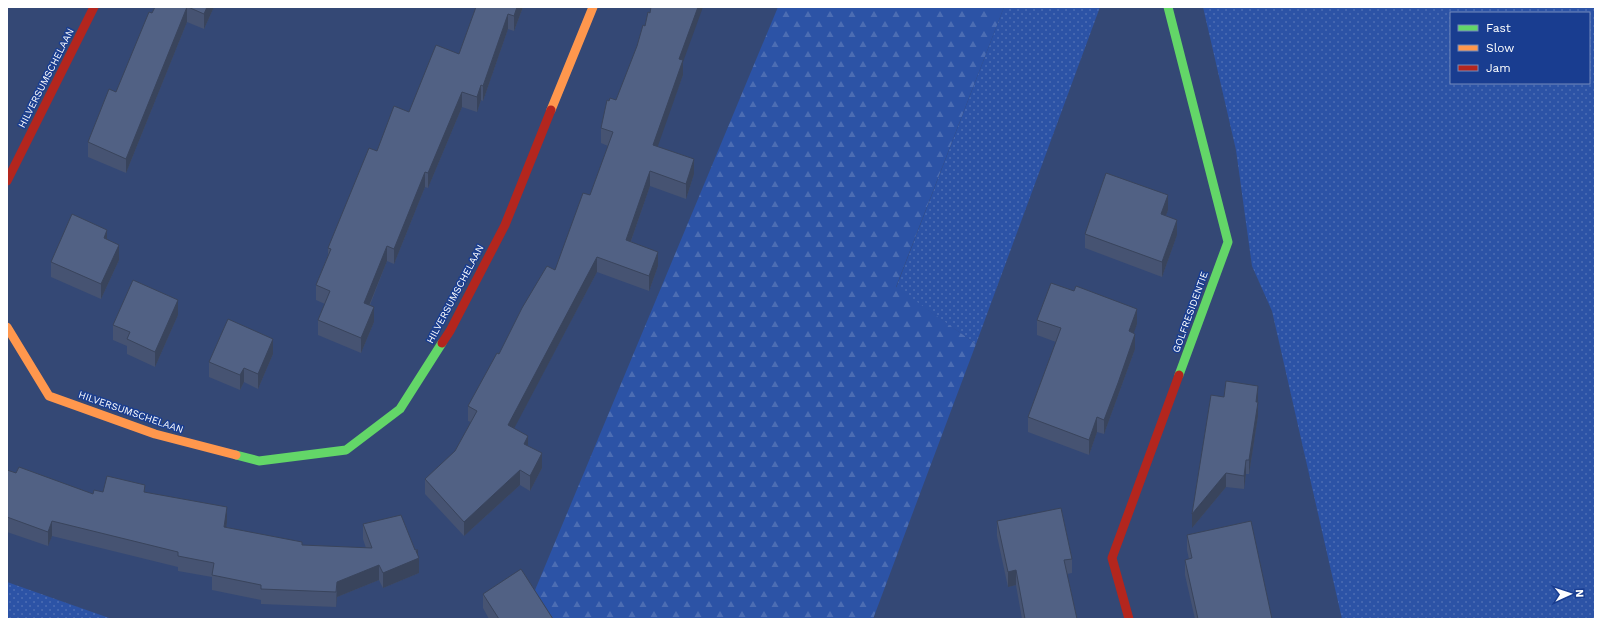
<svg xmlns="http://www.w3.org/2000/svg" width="1602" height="626" viewBox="0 0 1602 626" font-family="'Work Sans',sans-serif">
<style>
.grass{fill:url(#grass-dots);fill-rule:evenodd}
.forest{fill:url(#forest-firs)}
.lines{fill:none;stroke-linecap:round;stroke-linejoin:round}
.fast{stroke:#63d668;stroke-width:9}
.slow{stroke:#ff974d;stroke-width:9}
.jam{stroke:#b3261e;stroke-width:9}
.wall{fill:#465372}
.shaded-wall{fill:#39445c}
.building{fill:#516184;stroke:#39445c}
.labels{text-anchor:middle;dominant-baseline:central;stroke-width:3;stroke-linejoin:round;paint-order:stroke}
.street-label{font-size:10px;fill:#fff;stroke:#193d90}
</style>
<defs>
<pattern id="grass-dots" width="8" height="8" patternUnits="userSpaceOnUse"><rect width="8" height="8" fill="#2c53a6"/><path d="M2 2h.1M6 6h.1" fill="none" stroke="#4c6db3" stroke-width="1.8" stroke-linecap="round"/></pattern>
<pattern id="forest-firs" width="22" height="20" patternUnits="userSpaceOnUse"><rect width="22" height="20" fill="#2c53a6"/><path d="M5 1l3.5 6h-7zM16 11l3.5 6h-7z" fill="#4c6db3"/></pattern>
</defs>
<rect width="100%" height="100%" fill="#344875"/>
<path class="grass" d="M 1004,7 L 1100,7 L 976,344 L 896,288 Z
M 1203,7 L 1595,7 L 1595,619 L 1342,619 L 1272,311 L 1252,266 L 1236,150 ZM 1451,13 L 1589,13 L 1589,83 L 1451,83 Z
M 7,582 L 112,619 L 7,619 Z"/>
<path class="forest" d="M 778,7 L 1004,7 L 896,287 L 976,344 L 873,619 L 523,619 Z"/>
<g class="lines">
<path class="fast" d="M 1168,7 L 1228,242 L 1179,375
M 236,455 L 259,461 L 346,450 L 400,409 L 442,343"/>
<path class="slow" d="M 551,110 L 593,7
M 7,327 L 49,396 L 155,434 L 236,455"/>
<path class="jam" d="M 7,181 L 94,7
M 442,343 L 450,331 L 505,225 L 551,110
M 1129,619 L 1112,558 L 1179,375"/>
</g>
<path class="wall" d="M 155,7 L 214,7 L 204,29 L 187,22 L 126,173 L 88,157 L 88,142 L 116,92 Z
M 476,7 L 523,7 L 514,31 L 508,29 L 483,101 L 481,100 L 477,112 L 462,107 L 428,188 L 425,187 L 394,264 L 387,261 L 370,305 L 374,322 L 361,353 L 318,335 L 318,320 L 325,304 L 316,300 L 316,285 L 328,255 L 328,248 L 377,151 L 459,54 Z
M 683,62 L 683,75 L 657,146 L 694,174 L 686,199 L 650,186 L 631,241 L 658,266 L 649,291 L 597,272 L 514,428 L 528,446 L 542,468 L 530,491 L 520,485 L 464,536 L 425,494 L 425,479 L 455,451 L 471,422 L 468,421 L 468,406 L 499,354 L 555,270 L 590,195 L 608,146 L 601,143 L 601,128 L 609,101 L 616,100 Z
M 1168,210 L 1166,215 L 1177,235 L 1162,277 L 1085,248 L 1085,234 Z
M 107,240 L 119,260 L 101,299 L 51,277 L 51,262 Z
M 178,315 L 155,367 L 127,354 L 127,346 L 113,340 L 113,325 Z
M 1037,320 L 1137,324 L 1133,333 L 1135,349 L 1104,434 L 1097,432 L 1089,455 L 1028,432 L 1028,417 L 1056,342 L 1037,335 Z
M 273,354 L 258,389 L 244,382 L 240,390 L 209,377 L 209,362 Z
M 1258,400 L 1258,416 L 1249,474 L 1246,474 L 1244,489 L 1226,487 L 1192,528 Z
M 7,470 L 16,473 L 93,494 L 103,492 L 145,492 L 227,522 L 226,527 L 302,545 L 366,548 L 363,539 L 363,524 L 418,556 L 419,573 L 383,588 L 379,580 L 337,597 L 336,607 L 261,604 L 261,600 L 212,590 L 212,577 L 178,571 L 178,567 L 52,536 L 48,546 L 7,532 Z
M 997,521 L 1072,559 L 1072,573 L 1067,574 L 1077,619 L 1022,619 L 1016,585 L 1008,587 L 997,536 Z
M 1187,535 L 1272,619 L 1195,619 L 1185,575 L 1185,560 L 1189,559 L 1187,550 Z
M 483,594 L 553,619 L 489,619 L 483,608 Z"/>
<path class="shaded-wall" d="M 187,7 L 187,22 L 126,173 L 126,159 Z
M 207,7 L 214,7 L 204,29 L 204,14 Z
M 517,7 L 523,7 L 514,31 L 514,16 Z
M 698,7 L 703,7 L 683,62 L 683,75 L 653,160 L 653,145 L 679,59 Z
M 508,14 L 508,29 L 483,101 L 483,86 Z
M 481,85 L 481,100 L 477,112 L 477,97 Z
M 462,92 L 462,107 L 428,188 L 428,173 Z
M 694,159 L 694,174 L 686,199 L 686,184 Z
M 650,171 L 650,186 L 626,255 L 626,240 Z
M 425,172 L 425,187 L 394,264 L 394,249 Z
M 1168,195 L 1168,210 L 1161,229 L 1161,214 Z
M 1177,220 L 1177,235 L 1162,277 L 1162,262 Z
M 107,230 L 107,245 L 104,238 Z
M 119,245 L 119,260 L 101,299 L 101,284 Z
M 387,246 L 387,261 L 364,318 L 364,303 Z
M 658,252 L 658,266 L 649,291 L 649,276 Z
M 597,257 L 597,272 L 508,440 L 508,425 Z
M 178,300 L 178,315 L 155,367 L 155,352 Z
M 374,307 L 374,322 L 361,353 L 361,338 Z
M 1137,309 L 1137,324 L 1129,346 L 1129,331 Z
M 1135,334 L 1135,349 L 1104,434 L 1104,420 Z
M 273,339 L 273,354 L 258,389 L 258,374 Z
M 244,368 L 244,382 L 240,390 L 240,375 Z
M 1258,386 L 1258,400 L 1256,416 L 1256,402 Z
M 1258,402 L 1258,416 L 1249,474 L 1249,460 Z
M 1097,417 L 1097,432 L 1089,455 L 1089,440 Z
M 528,436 L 528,451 L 524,444 Z
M 542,453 L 542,468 L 530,491 L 530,476 Z
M 1246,460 L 1246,474 L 1244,489 L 1244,476 Z
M 520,470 L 520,485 L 464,536 L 464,522 Z
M 1226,473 L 1226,487 L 1192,528 L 1192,514 Z
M 227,507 L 227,522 L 224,542 L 224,527 Z
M 52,521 L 52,536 L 48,546 L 48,532 Z
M 418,550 L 418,559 L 419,558 L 419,573 L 383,588 L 383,573 Z
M 379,565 L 379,580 L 337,597 L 336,607 L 337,582 Z
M 1016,570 L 1016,585 L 1008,587 L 1008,572 Z"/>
<path class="building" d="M 155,7 L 187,7 L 126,159 L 88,142 L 109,89 L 116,92 L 149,12 L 152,13 Z
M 188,7 L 207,7 L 204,14 Z
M 476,7 L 517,7 L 514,16 L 508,14 L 483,86 L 481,85 L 477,97 L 462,92 L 428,173 L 425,172 L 394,249 L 387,246 L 364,303 L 374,307 L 361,338 L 318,320 L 330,291 L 316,285 L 331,249 L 328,248 L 369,148 L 377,151 L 394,106 L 409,112 L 436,45 L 459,54 Z
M 651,7 L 698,7 L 679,59 L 683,60 L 653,145 L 694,159 L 686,184 L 650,171 L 626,240 L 658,252 L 649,276 L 597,257 L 508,425 L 528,436 L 524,444 L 542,453 L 530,476 L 520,470 L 464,522 L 425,479 L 455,451 L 477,411 L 468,406 L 497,353 L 499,354 L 522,308 L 547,266 L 555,270 L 583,193 L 590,195 L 613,132 L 601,128 L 607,100 L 609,101 L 610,98 L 616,100 L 637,46 L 643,25 L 645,26 L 648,12 L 650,13 Z
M 1106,173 L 1168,195 L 1161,214 L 1177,220 L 1162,262 L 1085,234 Z
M 72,214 L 107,230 L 104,238 L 119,245 L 101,284 L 51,262 Z
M 133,280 L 178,300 L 155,352 L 127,339 L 130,332 L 113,325 Z
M 1051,283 L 1074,291 L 1076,286 L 1137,309 L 1129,331 L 1135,334 L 1118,383 L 1104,420 L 1097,417 L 1089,440 L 1028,417 L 1061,328 L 1037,320 Z
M 228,319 L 273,339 L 258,374 L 244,368 L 240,375 L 209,362 Z
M 1226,381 L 1258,386 L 1256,402 L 1258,402 L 1249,460 L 1246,460 L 1244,476 L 1226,473 L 1192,514 L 1211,395 L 1224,397 Z
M 19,467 L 93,494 L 94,490 L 103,492 L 107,476 L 145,485 L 144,492 L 227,507 L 224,527 L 302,542 L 302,545 L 372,548 L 363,524 L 401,515 L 415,550 L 418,550 L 416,551 L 419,558 L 383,573 L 379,565 L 337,582 L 336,592 L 261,589 L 261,585 L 212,575 L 214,563 L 178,556 L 178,552 L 52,521 L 48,532 L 7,517 L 7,470 L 16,473 Z
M 1061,508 L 1072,559 L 1064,560 L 1077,619 L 1025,619 L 1016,570 L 1008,572 L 997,521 Z
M 1251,521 L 1272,619 L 1198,619 L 1185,560 L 1192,558 L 1187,535 Z
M 521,569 L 553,619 L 499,619 L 483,594 Z"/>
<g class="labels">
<g class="street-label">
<text transform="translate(46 78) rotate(-63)">HILVERSUMSCHELAAN</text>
<text transform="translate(455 294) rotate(-62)">HILVERSUMSCHELAAN</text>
<text transform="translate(1190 312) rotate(-70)">GOLFRESIDENTIE</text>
<text transform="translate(131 412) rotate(19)">HILVERSUMSCHELAAN</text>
</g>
</g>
<rect width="1602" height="626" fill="none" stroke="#ffffff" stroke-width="16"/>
<rect x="1450" y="12" width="140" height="72" fill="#193d90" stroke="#758bbc"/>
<rect x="1458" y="25" width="20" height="6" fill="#63d668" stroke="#758bbc"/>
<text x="1486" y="32" font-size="12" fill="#ffffff">Fast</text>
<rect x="1458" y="45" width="20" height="6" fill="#ff974d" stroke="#758bbc"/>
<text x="1486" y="52" font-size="12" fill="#ffffff">Slow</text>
<rect x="1458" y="65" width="20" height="6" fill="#b3261e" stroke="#758bbc"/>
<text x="1486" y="72" font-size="12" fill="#ffffff">Jam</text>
<g transform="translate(1570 594) rotate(87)" stroke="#193d90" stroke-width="3" paint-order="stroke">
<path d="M0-3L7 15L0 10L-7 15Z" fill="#ffffff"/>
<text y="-6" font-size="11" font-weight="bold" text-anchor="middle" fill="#ffffff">N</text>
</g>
</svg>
